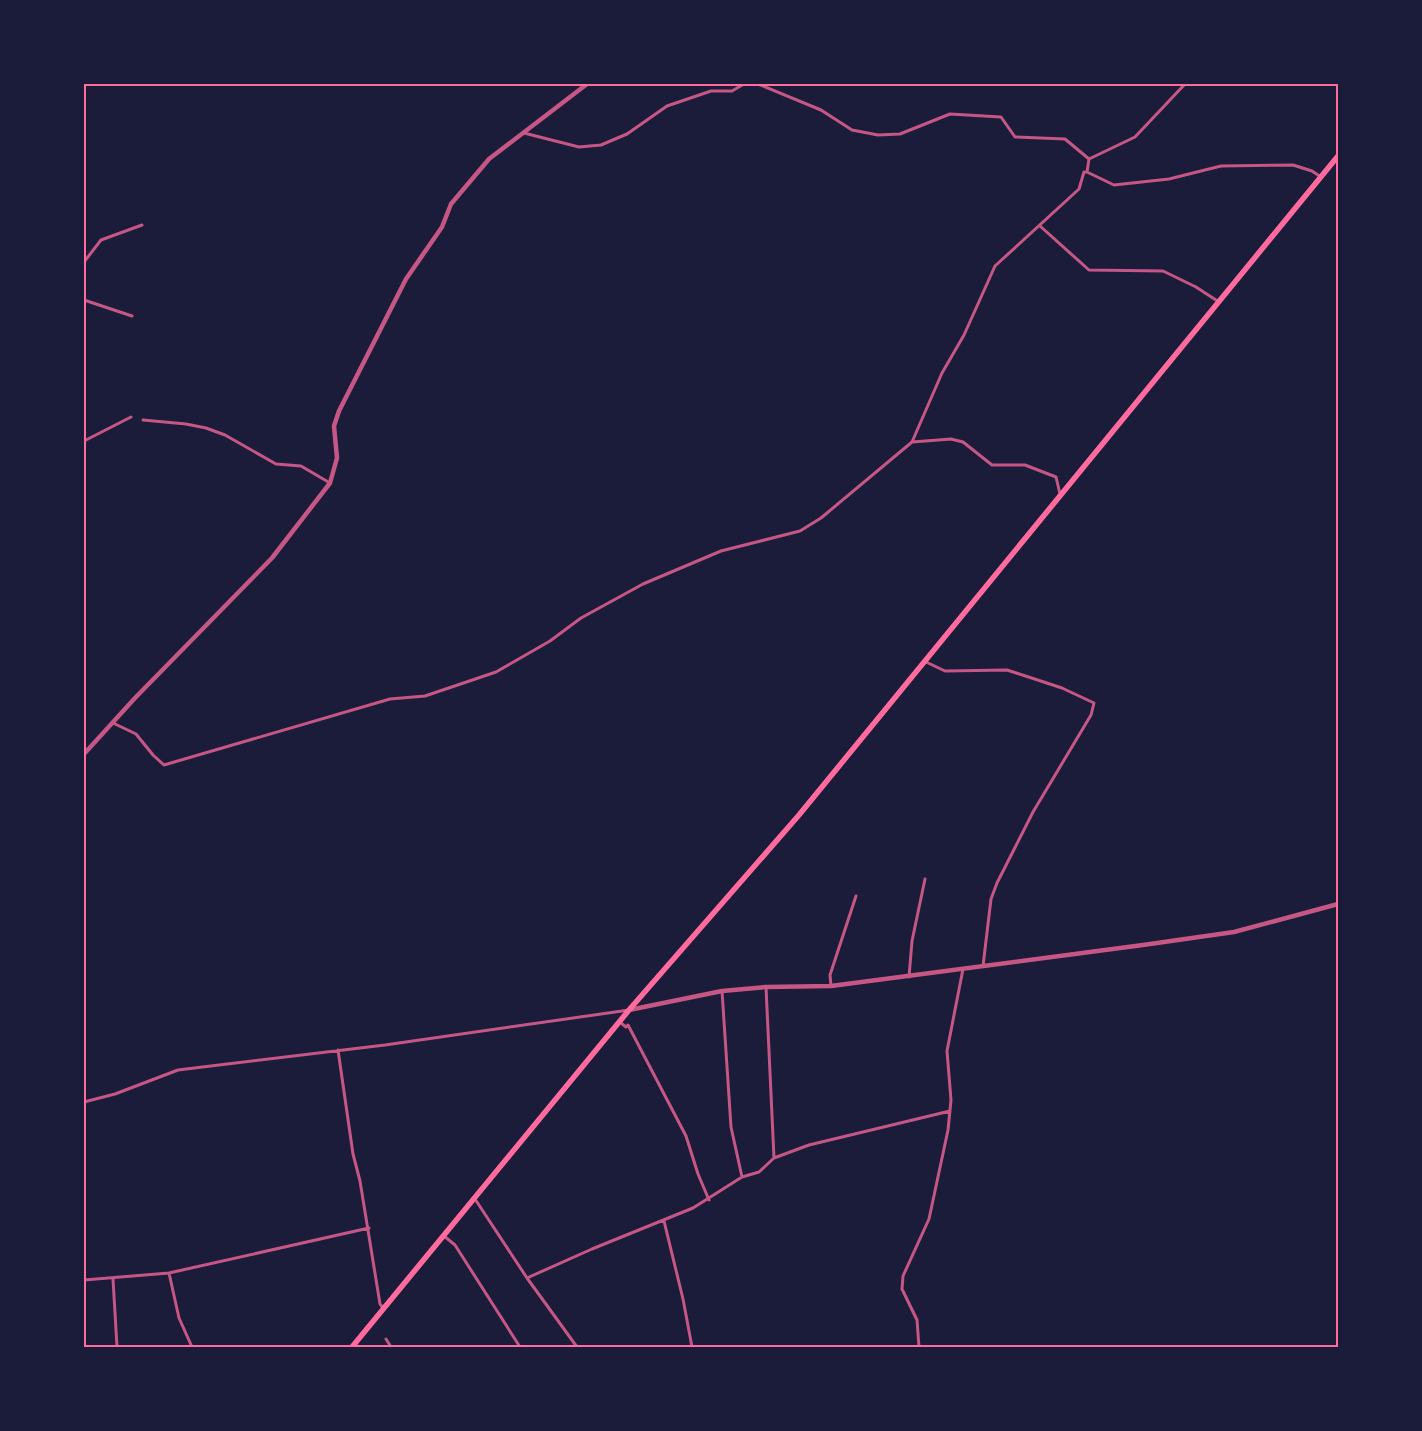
<svg xmlns="http://www.w3.org/2000/svg" width="1422" height="1431" viewBox="0 0 1422 1431" font-family="'PT Sans',sans-serif">
<style>
.lines{fill:none;stroke-linecap:round;stroke-linejoin:round}
.minor{stroke:#c65784;stroke-width:3}
.tertiary{stroke:#c65784;stroke-width:4.5}
.trunk{stroke:#ff6b9d;stroke-width:5.5}
.neatline{fill:none;stroke:#ff6b9d;stroke-width:2}
</style>
<rect width="100%" height="100%" fill="#1b1b3a"/>
<g class="lines">
<path class="minor" d="M 758,84 L 821,110 L 852,130 L 878,135 L 900,134 L 950,114 L 1001,117 L 1015,137 L 1065,139 L 1089,159
M 524,133 L 579,147 L 601,145 L 627,134 L 667,106 L 711,91 L 732,91 L 744,84
M 1089,159 L 1135,137 L 1185,84
M 1087,172 L 1089,159
M 1040,226 L 1089,270 L 1163,271 L 1196,287 L 1219,302
M 84,262 L 101,240 L 142,225
M 84,300 L 132,316
M 143,420 L 186,424 L 206,428 L 225,435 L 276,464 L 301,466 L 330,483
M 84,441 L 131,417
M 912,442 L 951,439 L 963,442 L 992,465 L 1025,465 L 1056,477 L 1060,494
M 924,661 L 945,671 L 1007,670 L 1062,688 L 1094,703 L 1091,715 L 1033,812 L 997,883 L 991,899 L 983,966
M 113,723 L 136,734 L 153,755 L 164,765 L 390,699 L 425,696 L 496,672 L 550,641 L 581,618 L 643,584 L 721,551 L 800,531 L 821,518 L 912,442 L 942,373 L 964,335 L 995,266 L 1079,189 L 1084,172 L 1087,172 L 1114,185 L 1169,179 L 1221,166 L 1293,165 L 1312,171 L 1321,177
M 909,977 L 912,941 L 925,879
M 831,986 L 830,975 L 856,896
M 766,987 L 774,1158
M 722,991 L 731,1127 L 742,1177
M 621,1023 L 626,1027 L 628,1025 L 686,1136 L 698,1174 L 709,1200
M 338,1050 L 353,1154 L 360,1181 L 380,1304 L 384,1309
M 84,1102 L 115,1094 L 178,1070 L 385,1045 L 629,1010
M 475,1199 L 527,1278 L 577,1347
M 664,1221 L 683,1299 L 692,1347
M 444,1236 L 455,1245 L 520,1347
M 169,1273 L 179,1318 L 192,1347
M 527,1278 L 592,1249 L 693,1208 L 742,1177 L 759,1172 L 774,1158 L 809,1145 L 950,1111
M 113,1279 L 117,1347
M 84,1280 L 169,1273 L 369,1228
M 386,1339 L 391,1347
M 919,1347 L 917,1320 L 902,1289 L 903,1276 L 929,1219 L 948,1130 L 951,1100 L 947,1051 L 963,969"/>
<path class="tertiary" d="M 84,754 L 135,698 L 272,558 L 330,483 L 337,458 L 334,426 L 339,411 L 406,279 L 442,227 L 451,204 L 489,159 L 587,84
M 629,1010 L 722,991 L 766,987 L 831,986 L 1143,945 L 1234,932 L 1338,904"/>
<path class="trunk" d="M 352,1347 L 629,1010 L 799,815 L 1338,156"/>
</g>
<rect width="1422" height="1431" fill="none" stroke="#1b1b3a" stroke-width="170"/>
<rect x="85" y="85" width="1252" height="1261" class="neatline"/>
</svg>
